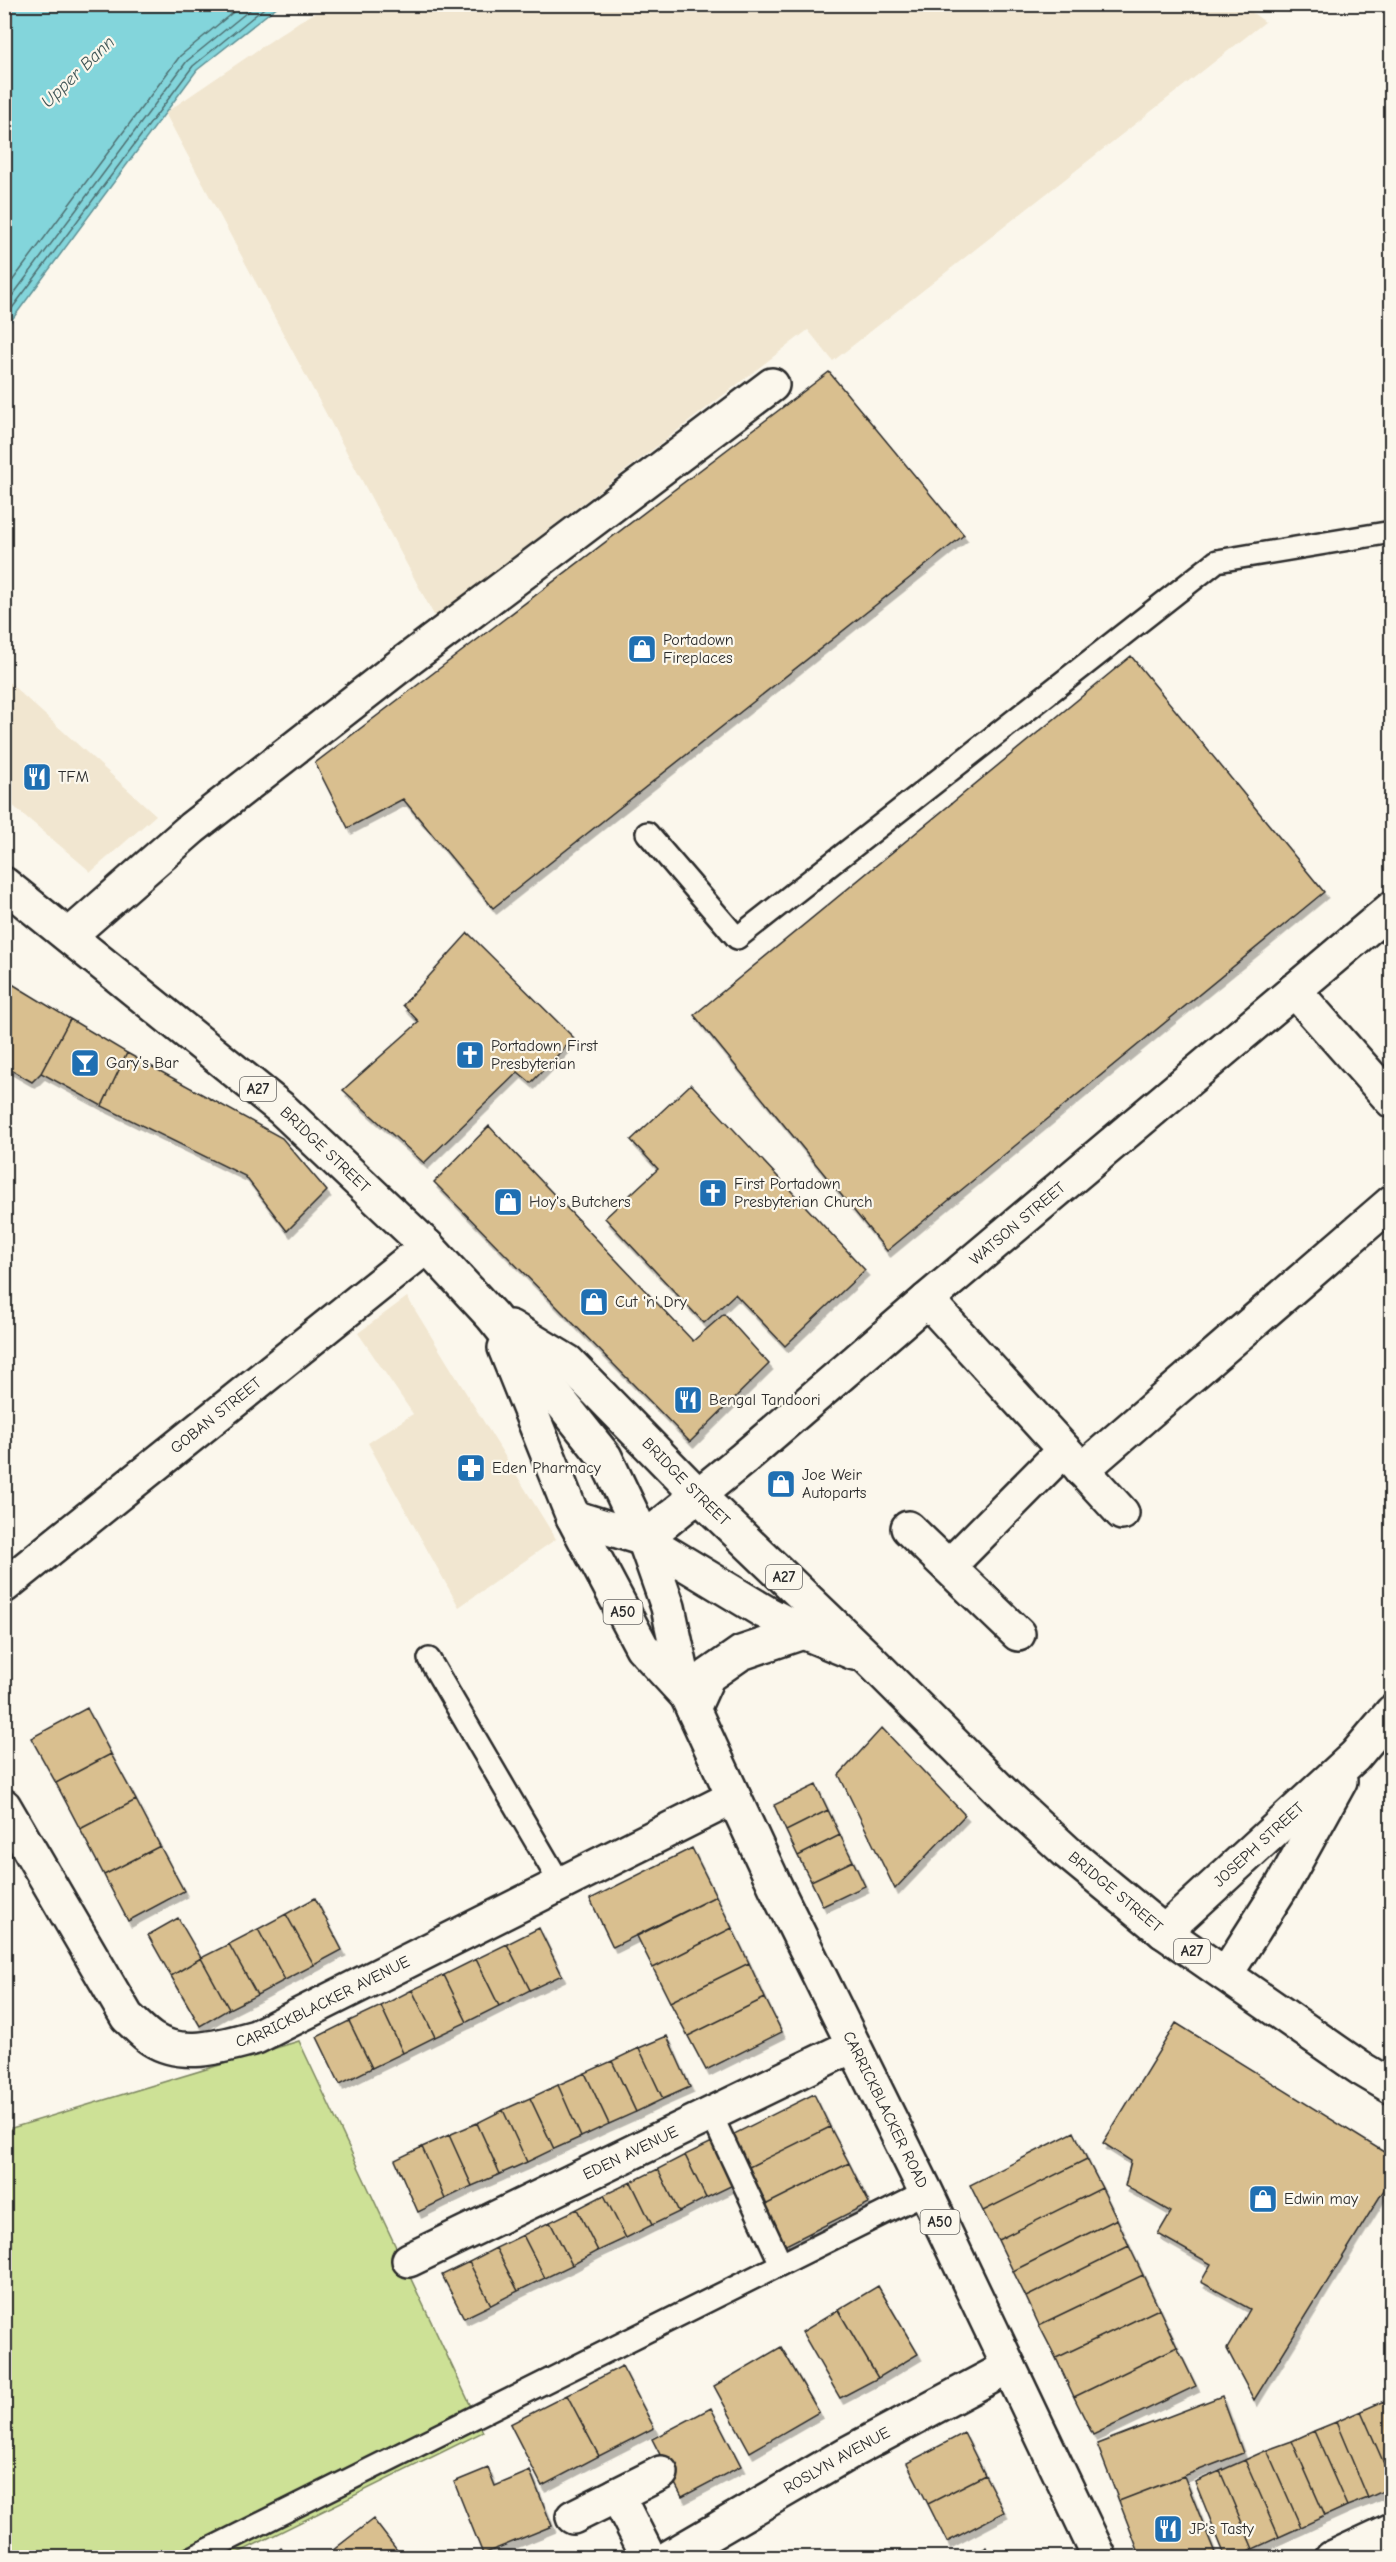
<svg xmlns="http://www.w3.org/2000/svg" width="1396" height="2562" viewBox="0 0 1396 2562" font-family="'Comic Neue',sans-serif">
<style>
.built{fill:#f1e6d0}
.green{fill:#cde196;stroke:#7c8660;stroke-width:1.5}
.water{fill:#83d5db;stroke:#609195;stroke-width:1.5}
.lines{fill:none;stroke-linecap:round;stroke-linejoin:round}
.shore{stroke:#4e6f71;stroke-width:1.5}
.building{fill:#d9bf8f;stroke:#2b2b2b;stroke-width:1.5;filter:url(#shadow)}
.service-casing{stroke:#2b2b2b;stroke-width:26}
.minor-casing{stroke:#2b2b2b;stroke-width:38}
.tertiary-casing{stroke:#2b2b2b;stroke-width:38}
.primary-casing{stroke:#2b2b2b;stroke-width:38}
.service{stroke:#fbf7ec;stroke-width:21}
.minor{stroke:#fbf7ec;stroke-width:33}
.tertiary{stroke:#fbf7ec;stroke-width:33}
.primary{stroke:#fbf7ec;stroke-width:33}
.labels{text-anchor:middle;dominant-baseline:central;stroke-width:4.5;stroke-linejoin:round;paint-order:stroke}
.shield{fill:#fbf7ec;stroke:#696865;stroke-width:1.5}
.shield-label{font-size:15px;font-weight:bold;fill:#2b2b2b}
.poi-label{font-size:16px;fill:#2b2b2b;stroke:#fbf7ec;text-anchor:start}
.street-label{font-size:16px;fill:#2b2b2b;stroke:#fbf7ec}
.water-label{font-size:18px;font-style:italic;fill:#415657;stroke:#fbf7ec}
</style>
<defs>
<filter id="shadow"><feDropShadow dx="3.5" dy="6" stdDeviation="0" flood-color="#0004"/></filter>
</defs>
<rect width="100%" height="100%" fill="#fbf7ec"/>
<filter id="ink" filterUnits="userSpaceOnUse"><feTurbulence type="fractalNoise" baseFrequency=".0167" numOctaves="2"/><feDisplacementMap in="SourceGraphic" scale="12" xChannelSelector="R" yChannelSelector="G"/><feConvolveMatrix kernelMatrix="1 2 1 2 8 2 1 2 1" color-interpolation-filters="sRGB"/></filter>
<g filter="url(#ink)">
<path class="built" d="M 1242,5 L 1265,22 L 833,361 L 808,330 L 435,617 L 165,113 L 300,21 L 330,5 Z
M 4,678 L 156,815 L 91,872 L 5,799 Z
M 407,1297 L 556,1539 L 459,1607 L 368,1443 L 413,1414 L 358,1333 Z"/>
<path class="green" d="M 299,2041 L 483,2432 L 230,2557 L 5,2558 L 5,2130 Z"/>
<path class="water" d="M 5,4 L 279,5 L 197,70 L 5,329 Z"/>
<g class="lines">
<path class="shore" d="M 4,292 L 180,56 L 243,4
M 4,307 L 187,61 L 257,4
M 4,319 L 193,66 L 269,4"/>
</g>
<path class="building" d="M 829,372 L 964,535 L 493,908 L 403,799 L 348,828 L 315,763 Z
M 1131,656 L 1324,892 L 887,1251 L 694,1015 Z
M 468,933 L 574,1038 L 531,1083 L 518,1072 L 424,1163 L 343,1090 L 419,1022 L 403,1005 Z
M 4,979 L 70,1019 L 41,1073 L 32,1082 L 4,1066 Z
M 70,1019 L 127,1053 L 102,1106 L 41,1073 Z
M 127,1053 L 282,1138 L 327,1191 L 287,1231 L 245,1176 L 102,1106 Z
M 691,1084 L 865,1270 L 785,1346 L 735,1294 L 704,1323 L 605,1218 L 658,1169 L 631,1140 Z
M 489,1126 L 693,1341 L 724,1314 L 769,1364 L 690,1442 L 434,1182 Z
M 87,1708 L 111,1754 L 56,1783 L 31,1738 Z
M 882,1728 L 965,1815 L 895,1889 L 839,1775 Z
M 111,1754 L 136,1800 L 80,1829 L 56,1783 Z
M 816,1785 L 828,1810 L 786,1831 L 774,1805 Z
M 136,1800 L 160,1846 L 104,1875 L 80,1829 Z
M 828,1810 L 840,1835 L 798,1856 L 786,1831 Z
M 840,1835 L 853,1861 L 811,1881 L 798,1856 Z
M 160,1846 L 184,1891 L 128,1921 L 104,1875 Z
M 692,1848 L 716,1896 L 613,1947 L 590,1899 Z
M 853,1861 L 865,1886 L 823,1906 L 811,1881 Z
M 716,1896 L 732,1928 L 653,1968 L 637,1936 Z
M 315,1898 L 342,1950 L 314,1965 L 286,1914 Z
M 286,1914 L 314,1965 L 285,1980 L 258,1929 Z
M 178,1918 L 201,1958 L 171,1976 L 148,1935 Z
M 539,1928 L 562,1975 L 530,1990 L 507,1944 Z
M 732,1928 L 749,1963 L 670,2002 L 653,1968 Z
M 258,1929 L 285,1980 L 257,1995 L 229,1944 Z
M 229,1944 L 257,1995 L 229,2009 L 201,1958 Z
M 507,1944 L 530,1990 L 499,2006 L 476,1959 Z
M 201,1958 L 229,2009 L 200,2026 L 171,1976 Z
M 476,1959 L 499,2006 L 467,2022 L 444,1975 Z
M 749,1963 L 765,1998 L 688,2036 L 670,2002 Z
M 444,1975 L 467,2022 L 435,2037 L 412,1990 Z
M 412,1990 L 435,2037 L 403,2053 L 381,2006 Z
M 765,1998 L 782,2032 L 706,2070 L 688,2036 Z
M 381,2006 L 403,2053 L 372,2068 L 349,2021 Z
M 349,2021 L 372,2068 L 340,2084 L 317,2037 Z
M 1176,2023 L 1392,2157 L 1392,2177 L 1254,2400 L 1227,2349 L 1250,2309 L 1201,2282 L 1211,2264 L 1158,2234 L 1171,2212 L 1125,2186 L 1131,2161 L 1103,2143 Z
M 667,2036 L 690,2087 L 663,2099 L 639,2048 Z
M 639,2048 L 663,2099 L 636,2112 L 612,2061 Z
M 612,2061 L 636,2112 L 609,2124 L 585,2073 Z
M 585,2073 L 609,2124 L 581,2137 L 558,2085 Z
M 558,2085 L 581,2137 L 554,2149 L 530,2098 Z
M 814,2094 L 830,2127 L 745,2169 L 730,2136 Z
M 530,2098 L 554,2149 L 527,2162 L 503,2110 Z
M 503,2110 L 527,2162 L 500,2174 L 477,2123 Z
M 477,2123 L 500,2174 L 472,2186 L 449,2135 Z
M 830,2127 L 849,2163 L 763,2206 L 745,2169 Z
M 1074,2132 L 1087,2159 L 983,2211 L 970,2185 Z
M 449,2135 L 472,2186 L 445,2199 L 422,2147 Z
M 712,2142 L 733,2185 L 706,2198 L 685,2155 Z
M 422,2147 L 445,2199 L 418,2212 L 395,2160 Z
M 685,2155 L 706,2198 L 679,2212 L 658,2169 Z
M 1087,2159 L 1102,2188 L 998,2240 L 983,2211 Z
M 849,2163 L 869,2203 L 784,2246 L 763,2206 Z
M 658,2169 L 679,2212 L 652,2225 L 631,2182 Z
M 631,2182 L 652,2225 L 626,2238 L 604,2195 Z
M 1102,2188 L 1117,2219 L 1013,2271 L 998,2240 Z
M 604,2195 L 626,2238 L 598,2251 L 577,2209 Z
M 577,2209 L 598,2251 L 572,2265 L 550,2222 Z
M 1117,2219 L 1129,2246 L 1026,2297 L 1013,2271 Z
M 550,2222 L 572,2265 L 545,2278 L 523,2235 Z
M 523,2235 L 545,2278 L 518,2291 L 496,2248 Z
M 1129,2246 L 1143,2275 L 1039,2325 L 1026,2297 Z
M 496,2248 L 518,2291 L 491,2305 L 469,2262 Z
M 469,2262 L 491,2305 L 464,2318 L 442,2275 Z
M 1143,2275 L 1159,2309 L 1056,2358 L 1039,2325 Z
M 878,2286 L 918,2354 L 878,2378 L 838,2310 Z
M 1159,2309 L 1177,2347 L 1074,2397 L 1056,2358 Z
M 838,2310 L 878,2378 L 840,2398 L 802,2332 Z
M 781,2347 L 819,2412 L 750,2452 L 714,2386 Z
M 1177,2347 L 1196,2386 L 1093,2435 L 1074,2397 Z
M 622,2366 L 654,2428 L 599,2456 L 567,2395 Z
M 567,2395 L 599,2456 L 542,2486 L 510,2424 Z
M 1222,2396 L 1243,2453 L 1119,2501 L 1097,2444 Z
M 1392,2398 L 1392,2419 L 1384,2401 Z
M 1384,2401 L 1392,2419 L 1392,2482 L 1361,2411 Z
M 711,2408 L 741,2466 L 682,2497 L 652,2439 Z
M 1361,2411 L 1392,2482 L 1392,2487 L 1368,2498 L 1336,2422 Z
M 1336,2422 L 1368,2498 L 1347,2506 L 1314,2431 Z
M 1314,2431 L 1347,2506 L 1325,2516 L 1292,2441 Z
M 964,2433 L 985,2475 L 928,2504 L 907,2463 Z
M 1292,2441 L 1325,2516 L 1301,2527 L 1267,2450 Z
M 1267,2450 L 1301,2527 L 1279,2537 L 1245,2460 Z
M 1245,2460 L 1279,2537 L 1253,2549 L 1220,2471 Z
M 488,2468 L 495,2486 L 530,2471 L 552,2526 L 483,2554 L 454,2482 Z
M 1220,2471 L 1253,2549 L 1233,2558 L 1226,2558 L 1195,2482 Z
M 985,2475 L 1004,2512 L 947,2542 L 928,2504 Z
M 1184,2476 L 1217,2558 L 1141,2558 L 1119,2501 Z
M 373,2519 L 403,2558 L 323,2558 Z
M 987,2547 L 992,2558 L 967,2558 Z
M 281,2548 L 289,2558 L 270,2558 Z
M 1392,2550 L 1392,2558 L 1375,2558 Z"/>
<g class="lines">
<g class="service-casing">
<path id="service" d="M 647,833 L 737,938 L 1217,561 L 1392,532
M 429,1659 L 560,1883
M 711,2114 L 781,2264
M 192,2558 L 926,2192"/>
</g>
<g class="minor-casing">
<g id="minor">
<path d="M 70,935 L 192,828 L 397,668 L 772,385"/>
<path d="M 1294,990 L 1392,1101"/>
<path d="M 927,1300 L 1122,1513"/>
<path d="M 1082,1470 L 1392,1202"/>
<path d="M 908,1528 L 1018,1634"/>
<path id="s1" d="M 644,1539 L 744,1458 L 927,1300 L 1392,908"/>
<path d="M 949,1566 L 1064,1450"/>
<path id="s2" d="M 4,1586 L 427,1246"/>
<path id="s3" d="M 4,1806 L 127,2017 C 135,2024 143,2033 152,2039 C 183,2059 223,2046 256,2037 L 734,1797"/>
<path id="s4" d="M 409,2260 L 852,2046"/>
<path d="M 617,2495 L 649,2558"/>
<path d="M 573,2517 L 661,2473"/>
<path id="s5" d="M 668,2558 L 850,2452 L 1009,2367"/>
<path d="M 1332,2558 L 1392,2530"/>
</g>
</g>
<g class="tertiary-casing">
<g id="tertiary">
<path id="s6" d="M 1164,1932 L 1355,1756 L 1392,1712"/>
<path d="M 1226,1974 L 1282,1886 L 1340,1781"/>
</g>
</g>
<g class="primary-casing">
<g id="primary">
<path id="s7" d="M 4,884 L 282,1109 L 427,1246 L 492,1316 L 605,1457 L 644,1539 L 668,1607 L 687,1696 L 776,1888 L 926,2192 L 1100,2558"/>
<path id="s8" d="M 510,1327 L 568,1362 L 698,1495 L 869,1659 L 1006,1796 L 1068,1853 L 1164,1932 L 1360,2068 L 1392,2087"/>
<path d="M 505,1348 L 573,1517 L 642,1647 L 687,1696"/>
<path d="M 573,1517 L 644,1539 L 765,1612 L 803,1632 L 854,1653"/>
<path d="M 693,1709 L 708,1676 L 741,1653 L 803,1632"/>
</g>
</g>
<use href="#service" class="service"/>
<use href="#minor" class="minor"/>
<use href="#tertiary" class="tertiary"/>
<use href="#primary" class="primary"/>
</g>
</g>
<defs>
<g id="shop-square" transform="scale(1.5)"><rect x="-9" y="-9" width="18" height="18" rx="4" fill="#1f6fb2" stroke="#fbf7ec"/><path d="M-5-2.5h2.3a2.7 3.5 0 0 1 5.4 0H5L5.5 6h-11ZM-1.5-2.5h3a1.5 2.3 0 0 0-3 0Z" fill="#fff"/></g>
<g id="restaurant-square" transform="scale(1.5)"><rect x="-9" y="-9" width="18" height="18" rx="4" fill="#1f6fb2" stroke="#fbf7ec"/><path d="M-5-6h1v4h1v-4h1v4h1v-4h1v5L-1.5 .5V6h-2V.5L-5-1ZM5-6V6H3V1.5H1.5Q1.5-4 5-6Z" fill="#fff"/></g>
<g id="church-square" transform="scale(1.5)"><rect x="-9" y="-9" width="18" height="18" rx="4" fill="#1f6fb2" stroke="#fbf7ec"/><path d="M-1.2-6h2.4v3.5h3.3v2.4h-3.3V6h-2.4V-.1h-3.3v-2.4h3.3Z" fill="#fff"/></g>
<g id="bar-square" transform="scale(1.5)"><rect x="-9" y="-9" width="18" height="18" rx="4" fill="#1f6fb2" stroke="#fbf7ec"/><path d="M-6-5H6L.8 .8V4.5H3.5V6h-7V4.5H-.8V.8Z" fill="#fff"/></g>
<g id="pharmacy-square" transform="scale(1.5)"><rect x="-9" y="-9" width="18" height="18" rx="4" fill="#1f6fb2" stroke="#fbf7ec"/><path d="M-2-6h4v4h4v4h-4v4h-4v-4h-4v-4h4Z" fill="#fff"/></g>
</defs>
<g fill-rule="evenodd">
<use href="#shop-square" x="642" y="649"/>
<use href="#restaurant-square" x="37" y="777"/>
<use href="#church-square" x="470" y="1055"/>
<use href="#bar-square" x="85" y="1063"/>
<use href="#church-square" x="713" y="1193"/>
<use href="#shop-square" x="508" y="1202"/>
<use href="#shop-square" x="594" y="1302"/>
<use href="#restaurant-square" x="688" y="1400"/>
<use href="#pharmacy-square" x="471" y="1468"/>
<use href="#shop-square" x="781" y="1484"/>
<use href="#shop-square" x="1263" y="2199"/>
<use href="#restaurant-square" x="1168" y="2529"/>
</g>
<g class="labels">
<g class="shield">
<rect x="240" y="1077" width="36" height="24" rx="4.5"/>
<rect x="766" y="1565" width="36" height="24" rx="4.5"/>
<rect x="603.5" y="1600" width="39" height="24" rx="4.5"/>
<rect x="1174" y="1939" width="36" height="24" rx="4.5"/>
<rect x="920.5" y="2210" width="39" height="24" rx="4.5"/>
</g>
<g class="shield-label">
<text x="258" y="1089">A27</text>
<text x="784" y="1577">A27</text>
<text x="623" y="1612">A50</text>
<text x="1192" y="1951">A27</text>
<text x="940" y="2222">A50</text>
</g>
<g class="poi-label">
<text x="663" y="640">Portadown<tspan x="663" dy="18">Fireplaces</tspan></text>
<text x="58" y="777">TFM</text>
<text x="491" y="1046">Portadown First<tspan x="491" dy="18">Presbyterian</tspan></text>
<text x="106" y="1063">Gary’s Bar</text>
<text x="734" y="1184">First Portadown<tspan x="734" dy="18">Presbyterian Church</tspan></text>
<text x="529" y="1202">Hoy's Butchers</text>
<text x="615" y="1302">Cut 'n' Dry</text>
<text x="709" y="1400">Bengal Tandoori</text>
<text x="492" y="1468">Eden Pharmacy</text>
<text x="802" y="1475">Joe Weir<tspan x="802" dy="18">Autoparts</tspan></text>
<text x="1284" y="2199">Edwin may</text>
<text x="1189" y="2529">JP's Tasty</text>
</g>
<g class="street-label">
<text stroke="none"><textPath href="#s7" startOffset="417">BRIDGE STREET</textPath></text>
<text stroke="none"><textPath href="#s1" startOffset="489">WATSON STREET</textPath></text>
<text stroke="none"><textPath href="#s2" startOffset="272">GOBAN STREET</textPath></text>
<text stroke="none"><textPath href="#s8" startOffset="236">BRIDGE STREET</textPath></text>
<text stroke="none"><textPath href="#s6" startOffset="129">JOSEPH STREET</textPath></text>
<text stroke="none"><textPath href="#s8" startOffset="830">BRIDGE STREET</textPath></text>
<text stroke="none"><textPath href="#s3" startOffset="460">CARRICKBLACKER AVENUE</textPath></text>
<text stroke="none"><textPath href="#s7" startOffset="1546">CARRICKBLACKER ROAD</textPath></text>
<text stroke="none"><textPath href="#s4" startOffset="246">EDEN AVENUE</textPath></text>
<text stroke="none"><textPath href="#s5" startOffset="195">ROSLYN AVENUE</textPath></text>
</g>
<g class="water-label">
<text transform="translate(78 72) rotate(-44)">Upper Bann</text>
</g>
</g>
<rect width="1396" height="2562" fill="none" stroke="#fbf7ec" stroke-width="24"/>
<rect x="12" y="12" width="1372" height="2538" fill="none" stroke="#2b2b2b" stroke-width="2" filter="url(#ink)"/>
</svg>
